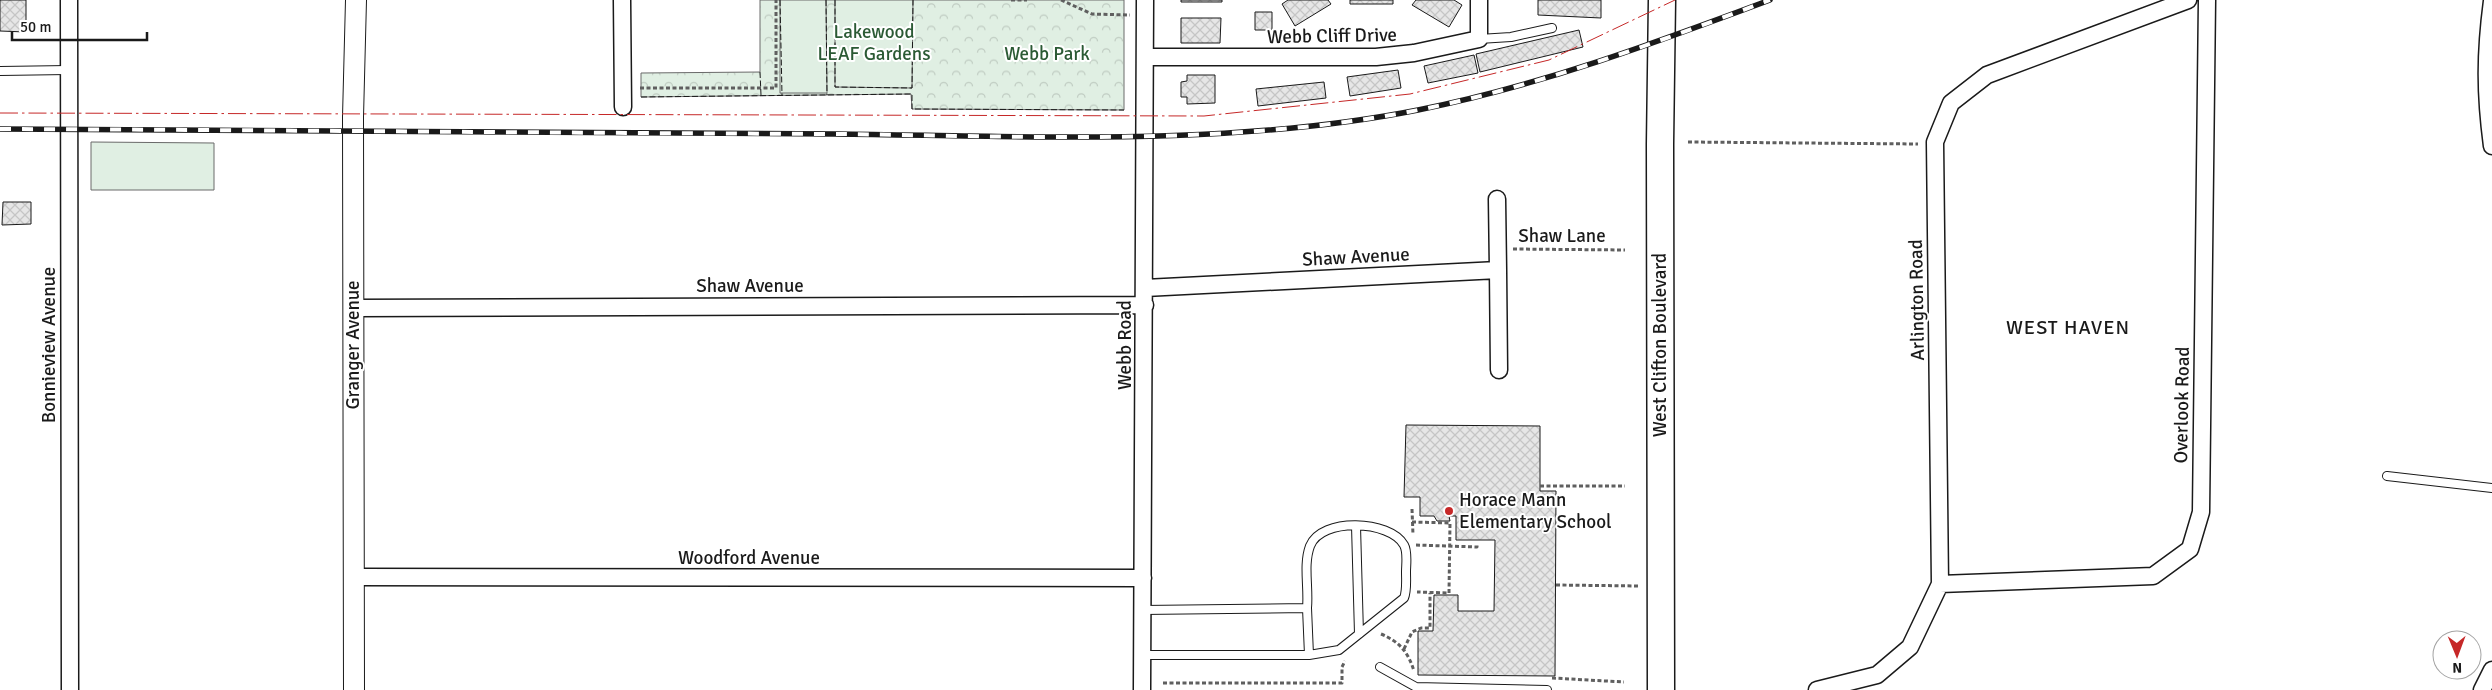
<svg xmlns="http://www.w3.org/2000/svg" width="2492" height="690" viewBox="0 0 2492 690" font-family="Signika,sans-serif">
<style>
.park{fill:url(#park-crowns);stroke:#6a6a6a}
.garden{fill:#e0efe3;stroke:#6a6a6a}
.building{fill:url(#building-cross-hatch);stroke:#1a1a1a}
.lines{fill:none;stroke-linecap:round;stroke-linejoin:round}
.service-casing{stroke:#1a1a1a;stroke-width:10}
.minor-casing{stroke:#1a1a1a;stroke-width:19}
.tertiary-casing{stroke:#1a1a1a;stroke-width:22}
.primary-casing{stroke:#1a1a1a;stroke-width:29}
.path{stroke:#5f5f5f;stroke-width:3;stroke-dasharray:4 2.5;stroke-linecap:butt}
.service{stroke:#fff;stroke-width:8}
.minor{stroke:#fff;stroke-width:16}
.tertiary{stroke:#fff;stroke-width:20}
.primary{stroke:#fff;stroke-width:26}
.rail-casing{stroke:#1a1a1a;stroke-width:5.5}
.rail{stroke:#fff;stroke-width:4;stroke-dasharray:11;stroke-linecap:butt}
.fence{stroke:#1a1a1a;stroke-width:1;stroke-dasharray:6 2.5;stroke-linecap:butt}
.power{stroke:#c62828;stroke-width:1;stroke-dasharray:18 4 2.5 4;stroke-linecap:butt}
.poi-dot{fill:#c62828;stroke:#fff;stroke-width:2}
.labels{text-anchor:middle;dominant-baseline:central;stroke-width:4;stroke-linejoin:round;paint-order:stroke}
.park-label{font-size:19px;fill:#2b5a34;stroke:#fff}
.street-label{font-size:19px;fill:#1a1a1a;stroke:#fff}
.poi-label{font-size:19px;fill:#1a1a1a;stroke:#fff;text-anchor:start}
.neighbourhood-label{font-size:20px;letter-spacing:1px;fill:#1a1a1a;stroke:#fff}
</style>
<defs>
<pattern id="park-crowns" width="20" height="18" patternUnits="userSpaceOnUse" patternTransform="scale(1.25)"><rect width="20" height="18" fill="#e0efe3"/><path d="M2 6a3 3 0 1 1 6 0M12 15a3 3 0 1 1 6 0" fill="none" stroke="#c0ccc2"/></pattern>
<pattern id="building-cross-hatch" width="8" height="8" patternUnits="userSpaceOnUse" patternTransform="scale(1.25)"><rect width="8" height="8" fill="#e6e6e6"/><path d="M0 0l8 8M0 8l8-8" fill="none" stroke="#c5c5c5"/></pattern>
</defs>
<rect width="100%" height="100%" fill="#fff"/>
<path class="park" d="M 760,0 L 1124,0 L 1124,110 L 912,109 L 911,94 L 641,97 L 641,73 L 760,72 Z"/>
<path class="garden" d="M 780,0 L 826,0 L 827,93 L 780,93 Z
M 835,0 L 913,0 L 912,88 L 835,87 Z
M 91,142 L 214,143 L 214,190 L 91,190 Z"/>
<path class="building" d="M 0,0 L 26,0 L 26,32 L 0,31 Z
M 1181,0 L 1222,0 L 1222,2 L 1181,2 Z
M 1288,0 L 1328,0 L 1331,4 L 1295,26 L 1282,4 Z
M 1350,0 L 1393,0 L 1393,4 L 1350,4 Z
M 1416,0 L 1454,0 L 1462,5 L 1449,27 L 1412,5 Z
M 1538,0 L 1601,0 L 1601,18 L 1538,15 Z
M 1255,12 L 1272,12 L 1272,30 L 1255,30 Z
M 1181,18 L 1221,18 L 1220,43 L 1181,43 Z
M 1579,30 L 1583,47 L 1480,72 L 1476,54 Z
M 1474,55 L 1478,73 L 1428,83 L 1424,66 Z
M 1398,70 L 1401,88 L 1350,96 L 1347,77 Z
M 1187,75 L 1215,75 L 1215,103 L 1187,104 L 1187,97 L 1181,97 L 1181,82 L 1187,81 Z
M 1324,82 L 1326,98 L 1258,106 L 1256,89 Z
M 3,202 L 31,202 L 31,224 L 2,225 Z
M 1406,425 L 1540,426 L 1540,491 L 1556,491 L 1555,676 L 1418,675 L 1418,631 L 1433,631 L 1434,595 L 1458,595 L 1458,611 L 1494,611 L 1495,540 L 1456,540 L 1456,516 L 1449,516 L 1450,521 L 1437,521 L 1434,516 L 1420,516 L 1420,497 L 1404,497 Z"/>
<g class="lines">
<g class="service-casing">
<path id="service" d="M 1479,39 L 1511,37 L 1552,28
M 0,71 L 68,70
M 2387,476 L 2492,488
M 1356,526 L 1359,634
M 1307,608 L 1309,655
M 1142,610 L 1307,608 C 1309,588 1303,565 1310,546 C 1321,517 1390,520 1404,545 C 1408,552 1406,564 1406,572 C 1406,580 1407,591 1404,598 L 1339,650 L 1309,655 L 1143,655
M 1380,667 L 1416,687 L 1547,690"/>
</g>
<g class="minor-casing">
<path id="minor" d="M 69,0 L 70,690
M 622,0 L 623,107
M 2492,1 C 2485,54 2485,93 2492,146
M 1145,57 L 1376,57 L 1414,53 L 1479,39 L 1479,0
M 1498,270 L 1499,370
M 1145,288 L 1498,270 L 1497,199
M 354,308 L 1145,305
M 355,577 L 1143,578
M 1940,584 L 2153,576 L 2190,549 L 2201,512 L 2207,0
M 1142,690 L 1145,0
M 1817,690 L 1877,675 L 1910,647 L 1940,584 L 1935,142 L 1951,103 L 1987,75 L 2188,0
M 2482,690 L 2492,670"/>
</g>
<g class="tertiary-casing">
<path id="tertiary" d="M 354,690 L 353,117 L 356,0"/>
</g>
<g class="primary-casing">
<path id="primary" d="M 1661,690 L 1660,144 L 1662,0"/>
</g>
<path class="path" d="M 1011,0 L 1027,0
M 1061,0 L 1092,14 L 1130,15
M 640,88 L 776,88 L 776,0
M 1688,142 L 1918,144
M 1513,249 L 1625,250
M 1540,486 L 1625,486
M 1412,509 L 1413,535
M 1412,522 L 1450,523 L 1449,593 L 1417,592
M 1416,545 L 1477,547 L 1477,543
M 1556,585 L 1640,586
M 1381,634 C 1400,642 1408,652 1414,671
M 1404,649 L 1412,632 L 1421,628 L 1430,628 L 1430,593
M 1552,678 L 1624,682
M 1163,683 L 1342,683 L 1342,667 L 1345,661"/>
<use href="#service" class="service"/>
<use href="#minor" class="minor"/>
<use href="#tertiary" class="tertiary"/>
<use href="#primary" class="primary"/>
<g class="rail-casing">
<path id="rail" d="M 0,129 C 279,130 557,133 836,134 C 1026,136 1231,147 1418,110 C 1539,86 1655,43 1770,0"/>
</g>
<use href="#rail" class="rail"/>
<path class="fence" d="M 780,0 L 782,95
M 826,0 L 827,95
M 835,0 L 835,87 L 912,88 L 913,0
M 760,72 L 761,95
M 641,97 L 912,94 L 912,109 L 1124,110"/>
<path class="power" d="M 0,113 L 1204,116 L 1410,94 L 1549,60 L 1675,0"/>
</g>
<circle class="poi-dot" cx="1449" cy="511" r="5"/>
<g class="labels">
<g class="park-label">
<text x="874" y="32">Lakewood<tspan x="874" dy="22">LEAF Gardens</tspan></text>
<text x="1047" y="54">Webb Park</text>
</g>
<g class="street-label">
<text transform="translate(1332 36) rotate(-1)">Webb Cliff Drive</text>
<text x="1562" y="236">Shaw Lane</text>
<text transform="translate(1356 257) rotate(-3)">Shaw Avenue</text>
<text x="750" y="286">Shaw Avenue</text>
<text transform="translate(1917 300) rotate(-91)">Arlington Road</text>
<text transform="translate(49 345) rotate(-90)">Bonnieview Avenue</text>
<text transform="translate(353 345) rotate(-90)">Granger Avenue</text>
<text transform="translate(1125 345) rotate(-90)">Webb Road</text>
<text transform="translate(1660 345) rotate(-90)">West Clifton Boulevard</text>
<text transform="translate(2182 405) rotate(-89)">Overlook Road</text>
<text x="749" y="558">Woodford Avenue</text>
</g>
<g class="poi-label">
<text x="1459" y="500">Horace Mann<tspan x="1459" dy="22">Elementary School</tspan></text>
</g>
<g class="neighbourhood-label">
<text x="2068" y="327">WEST HAVEN</text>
</g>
</g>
<g transform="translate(2457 655) rotate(179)"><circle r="24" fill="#ffffff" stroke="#a3a3a3"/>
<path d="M0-4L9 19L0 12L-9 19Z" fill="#c62828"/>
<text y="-8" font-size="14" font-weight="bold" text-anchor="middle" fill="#1a1a1a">N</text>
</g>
<path d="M12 32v8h135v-8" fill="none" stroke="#1a1a1a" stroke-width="2.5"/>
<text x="20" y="32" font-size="15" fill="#1a1a1a" stroke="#ffffff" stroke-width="4" paint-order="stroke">50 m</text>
</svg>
